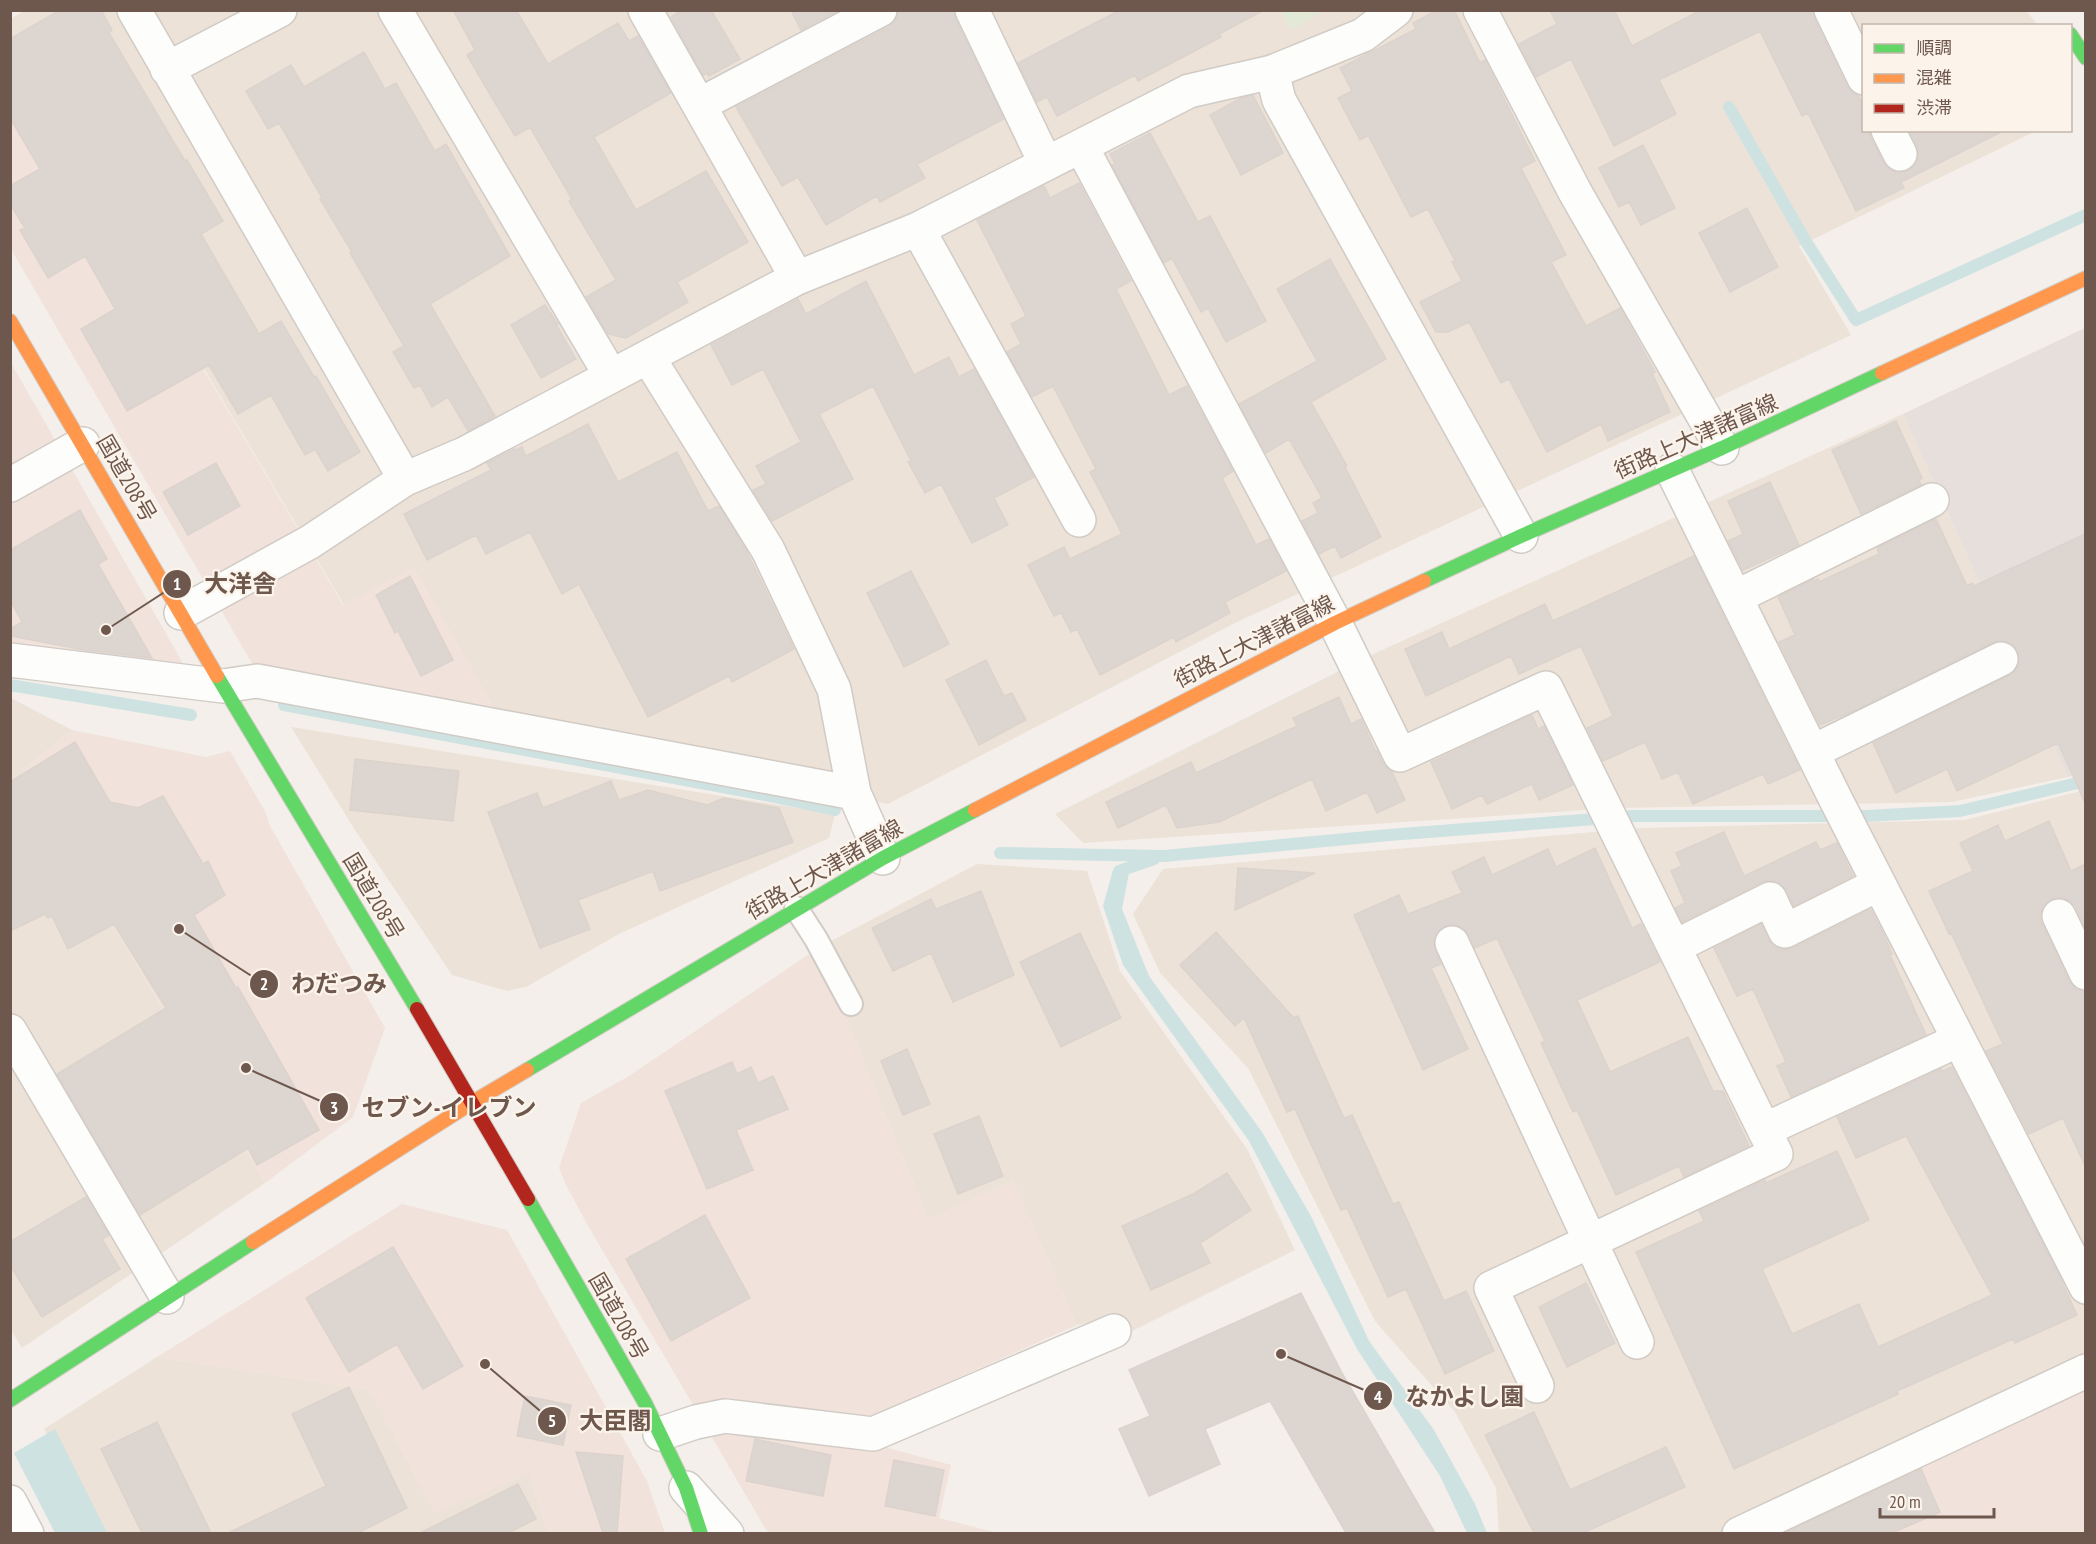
<svg xmlns="http://www.w3.org/2000/svg" width="2096" height="1544" viewBox="0 0 2096 1544" font-family="'PT Sans Narrow','Noto Sans JP',sans-serif">
<style>
.residential{fill:#ece2d8}
.commercial{fill:#f1e2db}
.industrial{fill:#e6dfdb}
.green{fill:#e2e9d6}
.water{fill:#cee2e2}
.lines{fill:none;stroke-linecap:round;stroke-linejoin:round}
.stream{stroke:#cee2e2;stroke-width:12}
.building{fill:#ddd5d0;stroke:#dcd3cd;stroke-width:1.5}
.lane-casing{stroke:#d1cbc5;stroke-width:26}
.street-casing{stroke:#d1cbc5;stroke-width:36}
.fast-casing{stroke:#d3ccc6;stroke-width:16}
.slow-casing{stroke:#d3ccc6;stroke-width:16}
.jam-casing{stroke:#d3ccc6;stroke-width:16}
.lane{stroke:#fdfdfc;stroke-width:22}
.street{stroke:#fdfdfc;stroke-width:33}
.fast{stroke:#63d668;stroke-width:14}
.slow{stroke:#ff974d;stroke-width:14}
.jam{stroke:#b3261e;stroke-width:14}
.labels{text-anchor:middle;dominant-baseline:central;stroke-width:4.5;stroke-linejoin:round;paint-order:stroke}
.street-label{font-size:22px;fill:#6e584e;stroke:#fcf4eb}
.leader{fill:none;stroke:#6e584e;stroke-width:2}
.callout-dot{fill:#6e584e;stroke:#fcf4eb;stroke-width:2}
.mark-label{font-size:18px;text-anchor:middle;font-weight:bold;fill:#fff}
.callout-label{font-size:24px;text-anchor:middle;font-weight:bold;fill:#6e584e;stroke:#fcf4eb;stroke-width:4.5;stroke-linejoin:round;paint-order:stroke}
</style>
<rect width="100%" height="100%" fill="#f4efea"/>
<path class="residential" d="M 26,10 L 1281,10 L 1291,30 L 1323,10 L 2026,11 L 2038,25 L 1864,26 L 1864,130 L 2036,131 L 1799,246 L 1851,335 L 1235,623 L 888,804 L 510,735 L 344,605 L 11,43 L 10,19 Z
M 1903,414 L 2068,777 L 1952,802 L 1617,808 L 1083,843 L 1055,814 L 1371,655 Z
M 11,698 L 72,730 L 22,770 L 265,1183 L 22,1348 L 11,1330 Z
M 291,727 L 835,814 L 829,838 L 619,934 L 526,987 L 507,991 L 452,975 L 355,830 Z
M 2085,790 L 2085,1380 L 1757,1533 L 1499,1533 L 1496,1488 L 1455,1412 L 1375,1321 L 1248,1068 L 1160,973 L 1133,914 L 1163,869 L 1642,828 L 1964,820 Z
M 977,864 L 1087,871 L 1120,971 L 1247,1149 L 1295,1250 L 1108,1343 L 1099,1321 L 1077,1325 L 1013,1181 L 928,1219 L 818,948 Z
M 157,1357 L 369,1390 L 435,1513 L 529,1473 L 548,1533 L 96,1533 L 44,1429 Z"/>
<path class="commercial" d="M 10,43 L 343,605 L 414,567 L 510,735 L 268,691 L 11,249 Z
M 11,363 L 200,693 L 11,668 Z
M 72,730 L 206,757 L 230,751 L 266,813 L 270,826 L 385,1028 L 353,1117 L 265,1183 L 22,770 Z
M 818,948 L 928,1219 L 1013,1181 L 1077,1325 L 928,1391 L 873,1444 L 951,1465 L 939,1518 L 998,1533 L 768,1533 L 587,1224 L 566,1185 L 559,1168 L 581,1103 L 629,1076 Z
M 402,1204 L 507,1230 L 647,1481 L 665,1533 L 548,1533 L 529,1473 L 435,1514 L 369,1390 L 157,1357 Z
M 2085,1380 L 2085,1533 L 1757,1533 Z"/>
<path class="industrial" d="M 2085,328 L 2085,773 L 2068,777 L 1903,414 Z"/>
<path class="green" d="M 1281,11 L 1323,11 L 1291,30 Z"/>
<path class="water" d="M 1113,870 L 1129,873 L 1122,909 L 1149,976 L 1262,1132 L 1311,1216 L 1369,1341 L 1434,1430 L 1475,1504 L 1487,1533 L 1467,1533 L 1440,1476 L 1357,1349 L 1249,1141 L 1123,965 L 1103,906 Z
M 55,1429 L 107,1533 L 55,1533 L 14,1453 Z"/>
<g class="lines">
<path class="stream" d="M 1729,107 L 1805,240 L 1856,320 L 2086,215
M 10,685 L 191,715
M 284,705 L 770,796 L 835,810
M 1000,853 L 1164,856 L 1389,835 L 1634,816 L 1866,816 L 1960,811 L 2086,781
M 1116,885 L 1119,871 L 1154,859"/>
</g>
<path class="building" d="M 60,10 L 101,10 L 112,30 L 109,33 L 185,161 L 187,160 L 223,221 L 201,234 L 259,334 L 281,321 L 314,377 L 316,376 L 360,452 L 328,471 L 315,449 L 305,455 L 271,395 L 238,414 L 209,365 L 127,411 L 81,329 L 115,309 L 85,256 L 48,278 L 20,230 L 25,228 L 10,204 L 10,186 L 40,169 L 10,118 L 10,39 Z
M 453,10 L 516,10 L 548,64 L 618,23 L 629,41 L 638,36 L 671,93 L 594,137 L 636,210 L 706,171 L 748,242 L 677,282 L 688,302 L 626,338 L 608,334 L 586,297 L 616,280 L 569,201 L 572,199 L 530,127 L 515,136 L 488,91 L 467,55 L 475,50 Z
M 682,10 L 711,10 L 740,59 L 709,76 L 707,73 L 703,75 L 671,17 Z
M 791,10 L 839,10 L 801,30 Z
M 899,10 L 953,10 L 955,18 L 1004,119 L 917,164 L 925,178 L 880,202 L 877,196 L 826,225 L 798,177 L 782,186 L 736,107 L 889,27 L 896,19 Z
M 1120,10 L 1264,10 L 1219,34 L 1221,37 L 1138,81 L 1135,75 L 1057,116 L 1047,97 L 1037,102 L 1018,63 Z
M 1437,10 L 1454,10 L 1480,63 L 1485,60 L 1535,161 L 1521,168 L 1566,255 L 1551,262 L 1586,326 L 1620,308 L 1655,372 L 1652,373 L 1670,412 L 1608,441 L 1601,424 L 1547,452 L 1509,379 L 1501,383 L 1469,322 L 1448,332 L 1436,332 L 1420,302 L 1462,281 L 1452,262 L 1455,261 L 1428,209 L 1411,217 L 1368,135 L 1360,140 L 1338,98 L 1352,91 L 1340,68 L 1416,29 L 1413,23 Z
M 1550,10 L 1614,10 L 1632,46 L 1701,10 L 1813,10 L 1814,18 L 1847,86 L 1853,93 L 1858,95 L 1863,106 L 1863,130 L 1870,130 L 1871,138 L 1884,163 L 1890,170 L 1898,173 L 1909,170 L 1916,164 L 1919,156 L 1917,146 L 1909,130 L 2005,130 L 1901,182 L 1904,188 L 1856,211 L 1808,113 L 1802,116 L 1760,31 L 1659,80 L 1676,114 L 1614,146 L 1571,59 L 1536,77 L 1519,44 L 1557,24 Z
M 364,52 L 385,89 L 396,83 L 435,151 L 446,144 L 510,256 L 430,304 L 495,416 L 468,431 L 448,397 L 432,407 L 420,385 L 414,388 L 393,352 L 404,346 L 350,253 L 352,252 L 320,199 L 322,198 L 279,123 L 268,129 L 246,91 L 291,65 L 304,87 Z
M 1253,95 L 1283,153 L 1241,175 L 1210,115 L 1241,98 Z
M 1150,133 L 1198,222 L 1210,216 L 1266,321 L 1226,342 L 1208,308 L 1201,312 L 1172,258 L 1164,263 L 1112,165 L 1115,164 L 1110,154 Z
M 1643,145 L 1675,208 L 1641,225 L 1629,202 L 1619,207 L 1599,168 Z
M 1079,183 L 1131,281 L 1116,289 L 1169,395 L 1187,386 L 1233,471 L 1222,478 L 1256,545 L 1269,539 L 1286,571 L 1225,602 L 1230,613 L 1176,642 L 1174,637 L 1100,675 L 1077,629 L 1071,632 L 1061,613 L 1054,616 L 1028,565 L 1064,547 L 1070,559 L 1122,534 L 1090,472 L 1096,469 L 1053,386 L 1032,397 L 1007,352 L 1021,344 L 1011,324 L 1026,316 L 977,220 L 1044,186 L 1050,198 Z
M 1747,208 L 1778,267 L 1730,292 L 1699,233 Z
M 1330,259 L 1386,359 L 1311,402 L 1347,466 L 1345,467 L 1381,537 L 1341,558 L 1335,546 L 1319,554 L 1302,521 L 1318,513 L 1313,503 L 1322,498 L 1289,439 L 1266,453 L 1239,404 L 1317,361 L 1277,289 Z
M 866,281 L 914,375 L 949,357 L 959,377 L 974,369 L 1034,477 L 994,498 L 1008,525 L 972,543 L 941,484 L 925,493 L 908,462 L 911,461 L 873,386 L 819,414 L 853,479 L 772,521 L 753,490 L 766,484 L 756,466 L 801,442 L 763,369 L 732,385 L 711,345 L 798,299 L 806,314 Z
M 545,305 L 558,324 L 555,323 L 576,359 L 541,378 L 511,325 Z
M 1896,421 L 1922,478 L 1919,480 L 1921,485 L 1861,514 L 1832,450 Z
M 588,424 L 618,482 L 677,452 L 708,511 L 719,506 L 745,548 L 794,649 L 732,682 L 729,676 L 648,717 L 579,584 L 562,594 L 530,532 L 486,554 L 476,535 L 427,560 L 404,514 L 491,470 L 487,463 L 514,449 L 515,450 L 522,447 L 526,456 Z
M 216,463 L 240,506 L 188,535 L 163,492 Z
M 1770,482 L 1799,545 L 1743,570 L 1728,541 L 1743,534 L 1728,501 Z
M 80,510 L 107,559 L 98,564 L 152,658 L 84,650 L 10,636 L 10,629 L 22,622 L 10,600 L 10,550 Z
M 1936,519 L 1967,586 L 1972,583 L 1974,586 L 2085,534 L 2085,803 L 2058,743 L 1957,791 L 1947,769 L 1896,793 L 1873,743 L 2010,675 L 2017,669 L 2020,660 L 2018,650 L 2012,644 L 2003,640 L 1993,642 L 1858,709 L 1820,725 L 1779,642 L 1795,635 L 1778,597 L 1814,579 L 1815,581 L 1818,579 L 1819,582 L 1879,554 L 1877,548 Z
M 1694,556 L 1800,770 L 1768,784 L 1763,774 L 1693,804 L 1678,772 L 1662,779 L 1645,742 L 1603,761 L 1587,728 L 1613,716 L 1581,646 L 1519,674 L 1511,656 L 1426,696 L 1405,649 L 1442,632 L 1449,649 L 1545,604 L 1553,621 Z
M 911,571 L 949,644 L 904,667 L 867,593 Z
M 410,576 L 453,660 L 421,676 L 398,631 L 395,633 L 376,595 Z
M 986,660 L 1004,696 L 1012,693 L 1026,720 L 979,745 L 946,680 Z
M 1339,697 L 1351,724 L 1361,719 L 1376,752 L 1377,751 L 1383,764 L 1392,772 L 1405,800 L 1377,813 L 1367,792 L 1326,811 L 1312,779 L 1219,822 L 1177,828 L 1166,805 L 1118,828 L 1106,802 L 1191,762 L 1196,773 L 1297,726 L 1293,718 Z
M 1532,715 L 1538,729 L 1544,726 L 1573,785 L 1539,800 L 1532,784 L 1487,804 L 1482,795 L 1452,809 L 1431,762 Z
M 75,742 L 110,802 L 138,808 L 163,796 L 203,864 L 208,861 L 225,895 L 194,915 L 236,988 L 238,987 L 319,1130 L 257,1165 L 248,1148 L 140,1215 L 57,1074 L 166,1008 L 114,924 L 68,949 L 52,916 L 48,918 L 45,914 L 10,931 L 10,782 Z
M 355,759 L 459,771 L 453,821 L 350,810 Z
M 611,781 L 619,800 L 648,790 L 707,805 L 724,798 L 779,808 L 793,842 L 660,891 L 653,871 L 578,900 L 590,929 L 540,948 L 488,812 L 537,793 L 543,808 Z
M 2049,821 L 2071,871 L 2085,864 L 2085,928 L 2076,907 L 2069,900 L 2061,897 L 2050,899 L 2043,906 L 2040,915 L 2042,924 L 2069,981 L 2076,989 L 2085,992 L 2085,1166 L 2063,1118 L 2029,1134 L 1986,1051 L 2003,1044 L 1951,933 L 1949,934 L 1929,891 L 1973,871 L 1960,843 L 1998,825 L 2005,841 Z
M 1724,832 L 1744,876 L 1816,842 L 1820,850 L 1837,843 L 1853,876 L 1794,906 L 1787,891 L 1781,884 L 1772,880 L 1762,882 L 1682,922 L 1675,908 L 1685,903 L 1671,871 L 1682,866 L 1676,853 Z
M 1595,848 L 1632,928 L 1641,924 L 1660,962 L 1577,1000 L 1610,1072 L 1688,1037 L 1713,1091 L 1723,1091 L 1749,1146 L 1684,1177 L 1679,1166 L 1616,1195 L 1577,1110 L 1573,1112 L 1541,1043 L 1545,1041 L 1497,938 L 1475,948 L 1469,935 L 1462,927 L 1453,924 L 1445,926 L 1436,933 L 1433,942 L 1441,964 L 1431,968 L 1468,1049 L 1423,1070 L 1354,915 L 1399,895 L 1408,914 L 1462,893 L 1452,872 L 1484,857 L 1492,875 L 1548,849 L 1556,867 Z
M 1238,868 L 1315,873 L 1235,910 Z
M 981,891 L 1014,975 L 953,1002 L 931,953 L 893,971 L 872,928 L 931,899 L 936,909 Z
M 1869,910 L 1871,910 L 1882,931 L 1892,954 L 1890,955 L 1926,1035 L 1791,1097 L 1777,1066 L 1786,1062 L 1753,989 L 1737,996 L 1714,948 L 1761,924 L 1768,939 L 1774,946 L 1783,950 L 1793,948 Z
M 1216,932 L 1294,1018 L 1298,1016 L 1344,1118 L 1352,1115 L 1393,1204 L 1399,1202 L 1444,1301 L 1466,1291 L 1494,1351 L 1445,1374 L 1406,1289 L 1388,1297 L 1347,1208 L 1341,1210 L 1295,1109 L 1287,1112 L 1244,1018 L 1235,1026 L 1180,965 Z
M 1080,933 L 1121,1018 L 1061,1047 L 1020,962 Z
M 907,1049 L 930,1104 L 903,1115 L 881,1061 Z
M 732,1062 L 737,1074 L 751,1067 L 758,1083 L 773,1076 L 788,1109 L 736,1130 L 753,1170 L 707,1189 L 665,1091 Z
M 1952,1067 L 2059,1275 L 2077,1315 L 2015,1343 L 2013,1339 L 1897,1391 L 1898,1394 L 1734,1469 L 1636,1252 L 1704,1221 L 1699,1211 L 1765,1180 L 1766,1183 L 1837,1151 L 1869,1220 L 1762,1269 L 1792,1334 L 1859,1304 L 1878,1347 L 1992,1295 L 1906,1136 L 1856,1158 L 1837,1117 L 1941,1069 L 1943,1071 Z
M 979,1116 L 1003,1176 L 958,1194 L 934,1134 Z
M 1227,1173 L 1251,1210 L 1200,1243 L 1210,1263 L 1151,1290 L 1122,1226 L 1193,1194 Z
M 86,1197 L 109,1235 L 102,1239 L 120,1269 L 42,1317 L 10,1265 L 10,1242 Z
M 705,1215 L 750,1298 L 671,1341 L 626,1259 Z
M 393,1247 L 463,1366 L 423,1389 L 397,1344 L 349,1372 L 306,1298 Z
M 1586,1283 L 1615,1343 L 1567,1367 L 1539,1307 Z
M 1301,1293 L 1342,1373 L 1435,1533 L 1346,1533 L 1270,1401 L 1205,1429 L 1220,1464 L 1149,1496 L 1119,1429 L 1150,1416 L 1129,1370 Z
M 349,1387 L 407,1508 L 358,1533 L 228,1533 L 326,1486 L 292,1414 Z
M 525,1396 L 571,1405 L 563,1445 L 517,1436 Z
M 1534,1412 L 1570,1490 L 1666,1447 L 1685,1487 L 1583,1533 L 1534,1533 L 1485,1435 Z
M 157,1422 L 211,1533 L 142,1533 L 101,1449 Z
M 755,1439 L 831,1455 L 823,1496 L 746,1481 Z
M 576,1452 L 623,1456 L 617,1533 L 603,1533 Z
M 894,1460 L 944,1470 L 935,1516 L 885,1506 Z
M 1921,1469 L 1940,1512 L 1892,1533 L 1784,1533 Z
M 518,1484 L 536,1519 L 508,1533 L 420,1533 Z"/>
<g class="lines">
<g class="lane-casing">
<path id="lane" d="M 796,908 L 816,939 L 851,1004"/>
</g>
<g class="street-casing">
<path id="street" d="M 134,10 L 405,479
M 395,10 L 611,376
M 645,10 L 797,278
M 972,10 L 1046,164
M 1480,10 L 1575,192 L 1722,448
M 1831,10 L 1864,78
M 167,69 L 280,10
M 1272,72 L 1279,100 L 1521,536
M 699,105 L 880,10
M 1888,130 L 1900,154
M 1081,146 L 1335,623 L 1400,755 L 1546,688 L 1776,1154 L 1491,1288 L 1537,1386
M 918,229 L 1079,520
M 648,357 L 768,550 L 834,689 L 854,793 L 883,858
M 1672,470 L 1836,800 L 2086,1287
M 10,485 L 83,444
M 1736,597 L 1932,500
M 181,613 L 310,542 L 405,479 L 464,454 L 797,278 L 918,229 L 1189,91 L 1272,72 L 1363,35 L 1396,10
M 10,660 L 223,686 L 257,681 L 854,793
M 1812,752 L 2001,659
M 2059,916 L 2086,973
M 1452,943 L 1637,1342
M 1674,947 L 1770,899 L 1785,931 L 1879,884
M 10,1031 L 167,1297
M 1764,1130 L 1959,1040
M 660,1434 L 696,1422 L 725,1416 L 873,1434 L 1114,1331
M 686,1488 L 727,1534
M 10,1502 L 27,1534
M 1739,1534 L 2086,1371"/>
</g>
<g class="fast-casing">
<path id="fast" d="M 2070,34 L 2086,58
M 1424,581 L 1521,536 L 1722,448 L 1882,373
M 217,676 L 417,1009
M 527,1070 L 883,858 L 975,810
M 528,1199 L 645,1403 L 686,1488 L 701,1534
M 10,1400 L 253,1242"/>
</g>
<g class="slow-casing">
<path id="slow" d="M 10,321 L 217,676
M 1882,373 L 2086,278
M 975,810 L 1335,623 L 1424,581
M 253,1242 L 473,1102 L 527,1070"/>
</g>
<g class="jam-casing">
<path id="jam" d="M 417,1009 L 528,1199"/>
</g>
<use href="#lane" class="lane"/>
<use href="#street" class="street"/>
<use href="#fast" class="fast"/>
<use href="#slow" class="slow"/>
<use href="#jam" class="jam"/>
</g>
<g class="labels">
<g class="street-label">
<text transform="translate(1696 436) rotate(-24)">街路上大津諸富線</text>
<text transform="translate(127 478) rotate(60)">国道208号</text>
<text transform="translate(1254 641) rotate(-27)">街路上大津諸富線</text>
<text transform="translate(824 869) rotate(-30)">街路上大津諸富線</text>
<text transform="translate(374 896) rotate(59)">国道208号</text>
<text transform="translate(619 1316) rotate(60)">国道208号</text>
</g>
</g>
<path class="leader" d="M106 630L177 584M179 929L264 984M246 1068L334 1107M1281 1354L1378 1396M485 1364L552 1421"/>
<g class="callout-dot">
<circle cx="106" cy="630" r="6"/>
<circle cx="179" cy="929" r="6"/>
<circle cx="246" cy="1068" r="6"/>
<circle cx="1281" cy="1354" r="6"/>
<circle cx="485" cy="1364" r="6"/>
<circle cx="177" cy="584" r="15"/>
<circle cx="264" cy="984" r="15"/>
<circle cx="334" cy="1107" r="15"/>
<circle cx="1378" cy="1396" r="15"/>
<circle cx="552" cy="1421" r="15"/>
</g>
<g class="mark-label">
<text x="177" y="590">1</text>
<text x="264" y="990">2</text>
<text x="334" y="1114">3</text>
<text x="1378" y="1403">4</text>
<text x="552" y="1427">5</text>
</g>
<g class="callout-label">
<text x="240" y="592">大洋舎</text>
<text x="339" y="992">わだつみ</text>
<text x="449" y="1116">セブン-イレブン</text>
<text x="1465" y="1405">なかよし園</text>
<text x="615" y="1429">大臣閣</text>
</g>
<rect width="2096" height="1544" fill="none" stroke="#6e584e" stroke-width="24"/>
<rect x="1862" y="24" width="210" height="108" fill="#fcf4eb" stroke="#c3b6ac" stroke-width="1.5"/>
<rect x="1874" y="44" width="30" height="9" fill="#63d668" stroke="#c3b6ac" stroke-width="1.5"/>
<text x="1916" y="54" font-size="18" fill="#6e584e">順調</text>
<rect x="1874" y="74" width="30" height="9" fill="#ff974d" stroke="#c3b6ac" stroke-width="1.5"/>
<text x="1916" y="84" font-size="18" fill="#6e584e">混雑</text>
<rect x="1874" y="104" width="30" height="9" fill="#b3261e" stroke="#c3b6ac" stroke-width="1.5"/>
<text x="1916" y="114" font-size="18" fill="#6e584e">渋滞</text>
<path d="M1880 1508v9h114v-9" fill="none" stroke="#6e584e" stroke-width="3"/>
<text x="1889" y="1508" font-size="18" fill="#6e584e" stroke="#fcf4eb" stroke-width="4.5" paint-order="stroke">20 m</text>
</svg>
